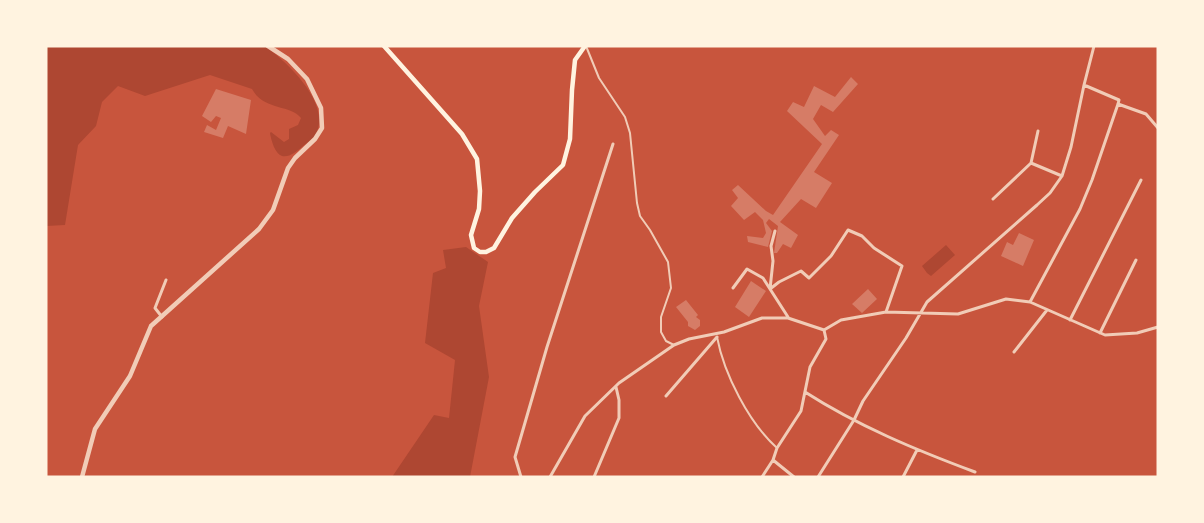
<svg xmlns="http://www.w3.org/2000/svg" width="1204" height="523" viewBox="0 0 1204 523" font-family="'Golos Text',sans-serif">
<style>
.green{fill:#ae4732}
.building{fill:#d67c66}
.lines{fill:none;stroke-linecap:round;stroke-linejoin:round}
.service{stroke:#f1ccb7;stroke-width:2}
.minor{stroke:#f1ccb7;stroke-width:3}
.tertiary{stroke:#f1ccb7;stroke-width:4.5}
.secondary{stroke:#fff3e0;stroke-width:4.5}
</style>
<rect width="100%" height="100%" fill="#c8553d"/>
<path class="green" d="M 46,46 L 265,46 C 287,62 335,106 314,137 C 311,141 305,144 302,147 C 297,151 289,158 282,156 C 275,154 271,140 270,133 L 271,132 L 284,142 L 289,139 L 289,129 L 298,125 L 301,118 C 290,104 264,111 252,89 L 210,75 L 145,96 L 118,86 L 102,102 L 96,126 L 78,145 L 65,225 L 46,226 Z
M 946,245 L 955,255 L 931,276 L 927,273 L 922,266 Z
M 466,247 L 488,262 L 479,306 L 489,377 L 470,477 L 392,477 L 434,415 L 449,418 L 455,360 L 425,343 L 433,273 L 446,268 L 443,250 Z"/>
<path class="building" d="M 851,77 L 858,84 L 833,112 L 821,105 L 813,119 L 825,136 L 831,130 L 839,135 L 814,172 L 832,183 L 816,208 L 801,199 L 780,222 L 798,235 L 791,248 L 783,244 L 777,253 L 774,253 L 778,226 L 769,219 L 766,223 L 772,231 L 768,247 L 748,242 L 747,236 L 763,238 L 766,233 L 763,220 L 755,212 L 744,220 L 731,206 L 738,198 L 732,190 L 738,185 L 766,211 L 773,215 L 822,144 L 787,111 L 793,102 L 804,107 L 814,86 L 835,97 Z
M 216,89 L 251,100 L 246,134 L 228,126 L 223,138 L 204,132 L 207,125 L 216,130 L 221,118 L 216,116 L 211,122 L 202,116 Z
M 1019,233 L 1034,240 L 1023,266 L 1001,256 L 1007,242 L 1013,245 Z
M 751,281 L 766,291 L 749,317 L 735,307 Z
M 868,289 L 877,299 L 862,313 L 852,304 Z
M 686,300 L 698,315 L 696,317 L 700,320 L 700,326 L 695,330 L 688,326 L 688,322 L 676,307 Z"/>
<g class="lines">
<path class="service" d="M 586,46 L 599,78 L 625,117 L 630,133 L 637,203 L 640,216 L 650,230 L 668,262 L 671,288 L 661,317 L 661,332 L 666,341 L 674,345
M 717,337 C 724,374 749,423 777,448"/>
<path class="minor" d="M 1118,104 L 1146,114 L 1158,128
M 1038,131 L 1031,163 L 1062,176
M 993,199 L 1031,163
M 775,231 L 771,246 L 773,261 L 770,289 L 788,317
M 733,288 L 747,269 L 763,278 L 770,289 L 779,282 L 801,271 L 809,278 L 831,256 L 848,230 L 862,236 L 874,248 L 902,266 L 886,312
M 1030,302 L 1080,209 L 1092,180 L 1118,104 L 1119,100 L 1084,85
M 162,317 L 155,308 L 166,280
M 1070,320 L 1141,180
M 824,330 L 841,320 L 886,312 L 958,314 L 1006,299 L 1030,302 L 1105,335 L 1137,333 L 1158,327
M 1100,333 L 1136,260
M 1014,352 L 1047,310
M 805,392 C 858,426 916,450 975,472
M 666,396 L 717,337
M 773,460 L 794,477
M 521,477 L 515,457 L 522,433 L 547,347 L 613,144
M 550,477 L 585,416 L 619,383 L 674,345 L 689,339 L 724,332 L 762,318 L 788,318 L 824,330
M 594,477 L 619,418 L 619,400 L 616,387
M 762,477 L 773,460 L 777,448 L 801,411 L 810,367 L 826,339 L 824,330
M 818,477 L 854,420 L 863,401 L 906,338 L 927,302 L 1037,205 L 1050,193 L 1062,176 L 1071,147 L 1084,85 L 1094,46
M 903,477 L 917,450"/>
<path class="tertiary" d="M 82,477 L 95,429 L 130,376 L 151,326 L 259,229 L 273,210 L 288,168 L 295,158 L 315,139 L 322,128 L 321,108 L 307,79 L 288,59 L 268,46"/>
<path class="secondary" d="M 384,46 L 462,134 L 477,159 L 480,191 L 479,209 L 471,235 L 474,248 L 480,252 L 486,252 L 494,248 L 512,218 L 535,192 L 563,165 L 570,139 L 572,90 L 575,60 L 585,46"/>
</g>
<rect width="1204" height="523" fill="none" stroke="#fff3e0" stroke-width="95"/>
</svg>
